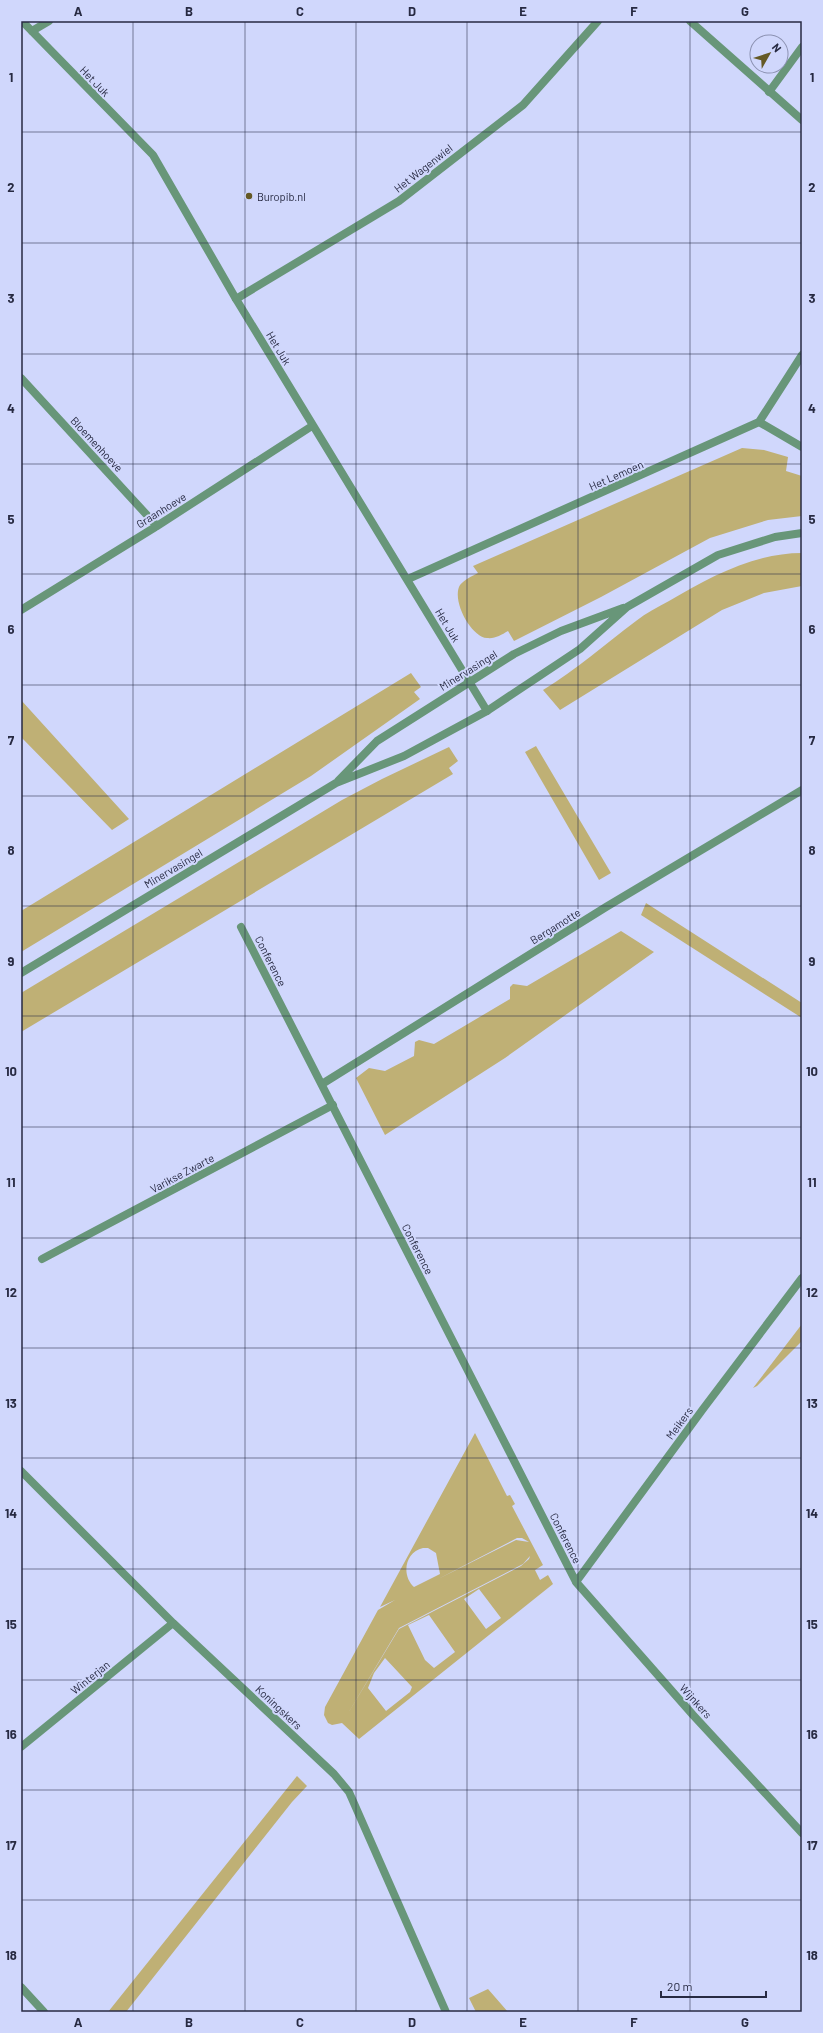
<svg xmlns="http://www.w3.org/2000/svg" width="823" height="2033" viewBox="0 0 823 2033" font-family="Barlow,sans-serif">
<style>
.green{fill:#bfb075;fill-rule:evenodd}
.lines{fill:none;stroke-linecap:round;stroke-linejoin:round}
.service{stroke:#689679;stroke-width:8}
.minor{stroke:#689679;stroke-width:8}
.tertiary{stroke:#689679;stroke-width:8}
.grid{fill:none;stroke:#272a42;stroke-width:1;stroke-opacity:0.55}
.poi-dot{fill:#655925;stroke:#d0d7fc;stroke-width:1.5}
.labels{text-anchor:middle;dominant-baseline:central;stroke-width:4;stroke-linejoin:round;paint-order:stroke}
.street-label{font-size:11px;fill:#272a42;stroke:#d0d7fc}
.poi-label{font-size:11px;fill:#272a42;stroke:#d0d7fc;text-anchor:start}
.neatline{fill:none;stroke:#272a42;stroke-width:1.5}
.grid-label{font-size:13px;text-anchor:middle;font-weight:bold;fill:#272a42}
</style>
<rect width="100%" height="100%" fill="#d0d7fc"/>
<path class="green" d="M 742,448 L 764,450 L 788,457 L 786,471 L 802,476 L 802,516 L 768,520 L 710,538 L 601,597 L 514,641 L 508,631 C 501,635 495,639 487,638 C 471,637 451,600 460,585 C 464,580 472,576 478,573 L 473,566 Z
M 802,553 L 802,586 L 764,593 L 722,610 L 560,710 L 543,690 C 576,670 605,644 636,621 C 646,613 658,607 669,601 C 710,577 754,553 802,553 Z
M 411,673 L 421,687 L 414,692 L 420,699 L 311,776 L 21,952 L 21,911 Z
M 21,700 L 129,819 L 112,830 L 21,737 Z
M 536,746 L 611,873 L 599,880 L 525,752 Z
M 449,747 L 458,761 L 449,768 L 453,774 L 21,1032 L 21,993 L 342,800 L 382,779 Z
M 646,903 L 802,1003 L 802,1018 L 641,915 Z
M 621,931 L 654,952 L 505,1058 L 385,1135 L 356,1078 L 369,1068 L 385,1071 L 414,1056 L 415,1042 L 419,1040 L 434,1044 L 510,999 L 510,987 L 513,984 L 527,986 Z
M 802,1324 L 802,1341 L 757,1386 L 753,1388 Z
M 475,1433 L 507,1496 L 510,1495 L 515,1504 L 512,1506 L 543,1565 L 535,1570 L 540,1580 L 548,1575 L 553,1584 L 359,1739 L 342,1723 L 332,1725 L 328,1723 L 324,1715 L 325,1707 L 378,1610 L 395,1600 L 380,1607 ZM 517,1538 L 522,1538 L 529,1542 L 516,1540 L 438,1579 ZM 423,1548 L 428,1548 L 436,1553 L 440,1574 L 414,1587 C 401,1575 405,1552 423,1548 ZM 530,1556 L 529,1559 L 521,1566 L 399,1629 L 347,1715 L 399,1628 L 523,1564 ZM 479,1589 L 501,1618 L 486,1629 L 464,1599 ZM 429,1615 L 455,1652 L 434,1668 L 425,1660 L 408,1625 ZM 385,1658 L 412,1687 L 410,1692 L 386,1711 L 368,1688 L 374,1673 Z
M 297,1776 L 307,1786 L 292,1802 L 126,2012 L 108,2012 Z
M 488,1989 L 508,2012 L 476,2012 L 469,1998 Z"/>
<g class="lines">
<path class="service" d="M 32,31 L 49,21
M 769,92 L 802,47
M 236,299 L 399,201 L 523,105 L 598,21
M 42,1259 L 333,1105"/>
<path class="minor" d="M 22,21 L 153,155 L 236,299 L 487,711
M 690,21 L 802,120
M 21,378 L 157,526
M 759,422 L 802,447
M 408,579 L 759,422 L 802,355
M 21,610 L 157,526 L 312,426
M 241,927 L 576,1582 L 693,1715 L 802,1833
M 322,1084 L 606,907 L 802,790
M 21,1471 L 173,1623 L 334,1774 L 349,1792 L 446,2012
M 576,1582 L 703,1409 L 802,1278
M 21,1747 L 173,1623
M 21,1987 L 44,2012"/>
<path class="tertiary" d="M 338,781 L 377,741 L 514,654 L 561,631 L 623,608
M 21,973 L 336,783 L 404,756 L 487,711 L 580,649 L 627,607 L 718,555 L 775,537 L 802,533"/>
</g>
<path class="grid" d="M 133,21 L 133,2012M 245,21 L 245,2012M 356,21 L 356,2012M 467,21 L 467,2012M 578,21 L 578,2012M 690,21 L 690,2012M 21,132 L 802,132M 21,243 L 802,243M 21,354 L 802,354M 21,464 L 802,464M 21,574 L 802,574M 21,685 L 802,685M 21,796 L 802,796M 21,906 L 802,906M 21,1016 L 802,1016M 21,1127 L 802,1127M 21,1238 L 802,1238M 21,1348 L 802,1348M 21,1458 L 802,1458M 21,1569 L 802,1569M 21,1680 L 802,1680M 21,1790 L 802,1790M 21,1900 L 802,1900"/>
<circle class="poi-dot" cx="249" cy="196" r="4"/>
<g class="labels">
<g class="street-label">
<text transform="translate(95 81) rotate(46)">Het Juk</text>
<text transform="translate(423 168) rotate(-38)">Het Wagenwiel</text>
<text transform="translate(279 348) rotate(59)">Het Juk</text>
<text transform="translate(97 444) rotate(47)">Bloemenhoeve</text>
<text transform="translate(616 475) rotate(-24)">Het Lemoen</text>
<text transform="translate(161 510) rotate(-32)">Graanhoeve</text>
<text transform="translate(448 625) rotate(59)">Het Juk</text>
<text transform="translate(468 670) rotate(-32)">Minervasingel</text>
<text transform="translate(173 868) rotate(-31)">Minervasingel</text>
<text transform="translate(555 926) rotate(-32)">Bergamotte</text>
<text transform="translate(271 961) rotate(63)">Conference</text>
<text transform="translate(182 1173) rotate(-28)">Varikse Zwarte</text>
<text transform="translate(418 1249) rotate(63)">Conference</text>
<text transform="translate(679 1423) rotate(-54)">Meikers</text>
<text transform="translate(566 1538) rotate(63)">Conference</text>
<text transform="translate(90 1677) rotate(-39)">Winterjan</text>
<text transform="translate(696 1701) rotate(48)">Wijnkers</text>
<text transform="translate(279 1707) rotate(43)">Koningskers</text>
</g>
<g class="poi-label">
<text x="257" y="196">Buropib.nl</text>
</g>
</g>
<rect width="823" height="2033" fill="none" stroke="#d0d7fc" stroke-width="44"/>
<g transform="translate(769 54) rotate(51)"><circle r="19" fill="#d0d7fc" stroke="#8c92b2"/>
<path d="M0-3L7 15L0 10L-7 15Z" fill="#655925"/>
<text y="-6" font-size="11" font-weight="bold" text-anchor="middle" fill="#272a42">N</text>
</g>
<path d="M661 1991v6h105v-6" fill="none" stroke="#272a42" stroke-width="2"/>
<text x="667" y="1991" font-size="12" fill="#272a42" stroke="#d0d7fc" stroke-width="3" paint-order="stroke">20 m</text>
<rect x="22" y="22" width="779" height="1989" class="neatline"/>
<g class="grid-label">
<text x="78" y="16">A</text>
<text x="189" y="16">B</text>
<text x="300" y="16">C</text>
<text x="412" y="16">D</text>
<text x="523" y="16">E</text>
<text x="634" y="16">F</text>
<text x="745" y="16">G</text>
<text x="11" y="82">1</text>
<text x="812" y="82">1</text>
<text x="11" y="192">2</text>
<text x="812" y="192">2</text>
<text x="11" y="303">3</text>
<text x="812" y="303">3</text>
<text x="11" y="413">4</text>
<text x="812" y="413">4</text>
<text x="11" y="524">5</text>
<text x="812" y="524">5</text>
<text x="11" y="634">6</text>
<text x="812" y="634">6</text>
<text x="11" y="745">7</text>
<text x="812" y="745">7</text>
<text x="11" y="855">8</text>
<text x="812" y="855">8</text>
<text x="11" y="966">9</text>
<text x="812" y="966">9</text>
<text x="11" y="1076">10</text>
<text x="812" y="1076">10</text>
<text x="11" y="1187">11</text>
<text x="812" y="1187">11</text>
<text x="11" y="1297">12</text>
<text x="812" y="1297">12</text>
<text x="11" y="1408">13</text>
<text x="812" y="1408">13</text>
<text x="11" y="1518">14</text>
<text x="812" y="1518">14</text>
<text x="11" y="1629">15</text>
<text x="812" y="1629">15</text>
<text x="11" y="1739">16</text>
<text x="812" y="1739">16</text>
<text x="11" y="1850">17</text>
<text x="812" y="1850">17</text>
<text x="11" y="1960">18</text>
<text x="812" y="1960">18</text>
<text x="78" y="2027">A</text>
<text x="189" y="2027">B</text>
<text x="300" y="2027">C</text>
<text x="412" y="2027">D</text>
<text x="523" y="2027">E</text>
<text x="634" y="2027">F</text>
<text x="745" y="2027">G</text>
</g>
</svg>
